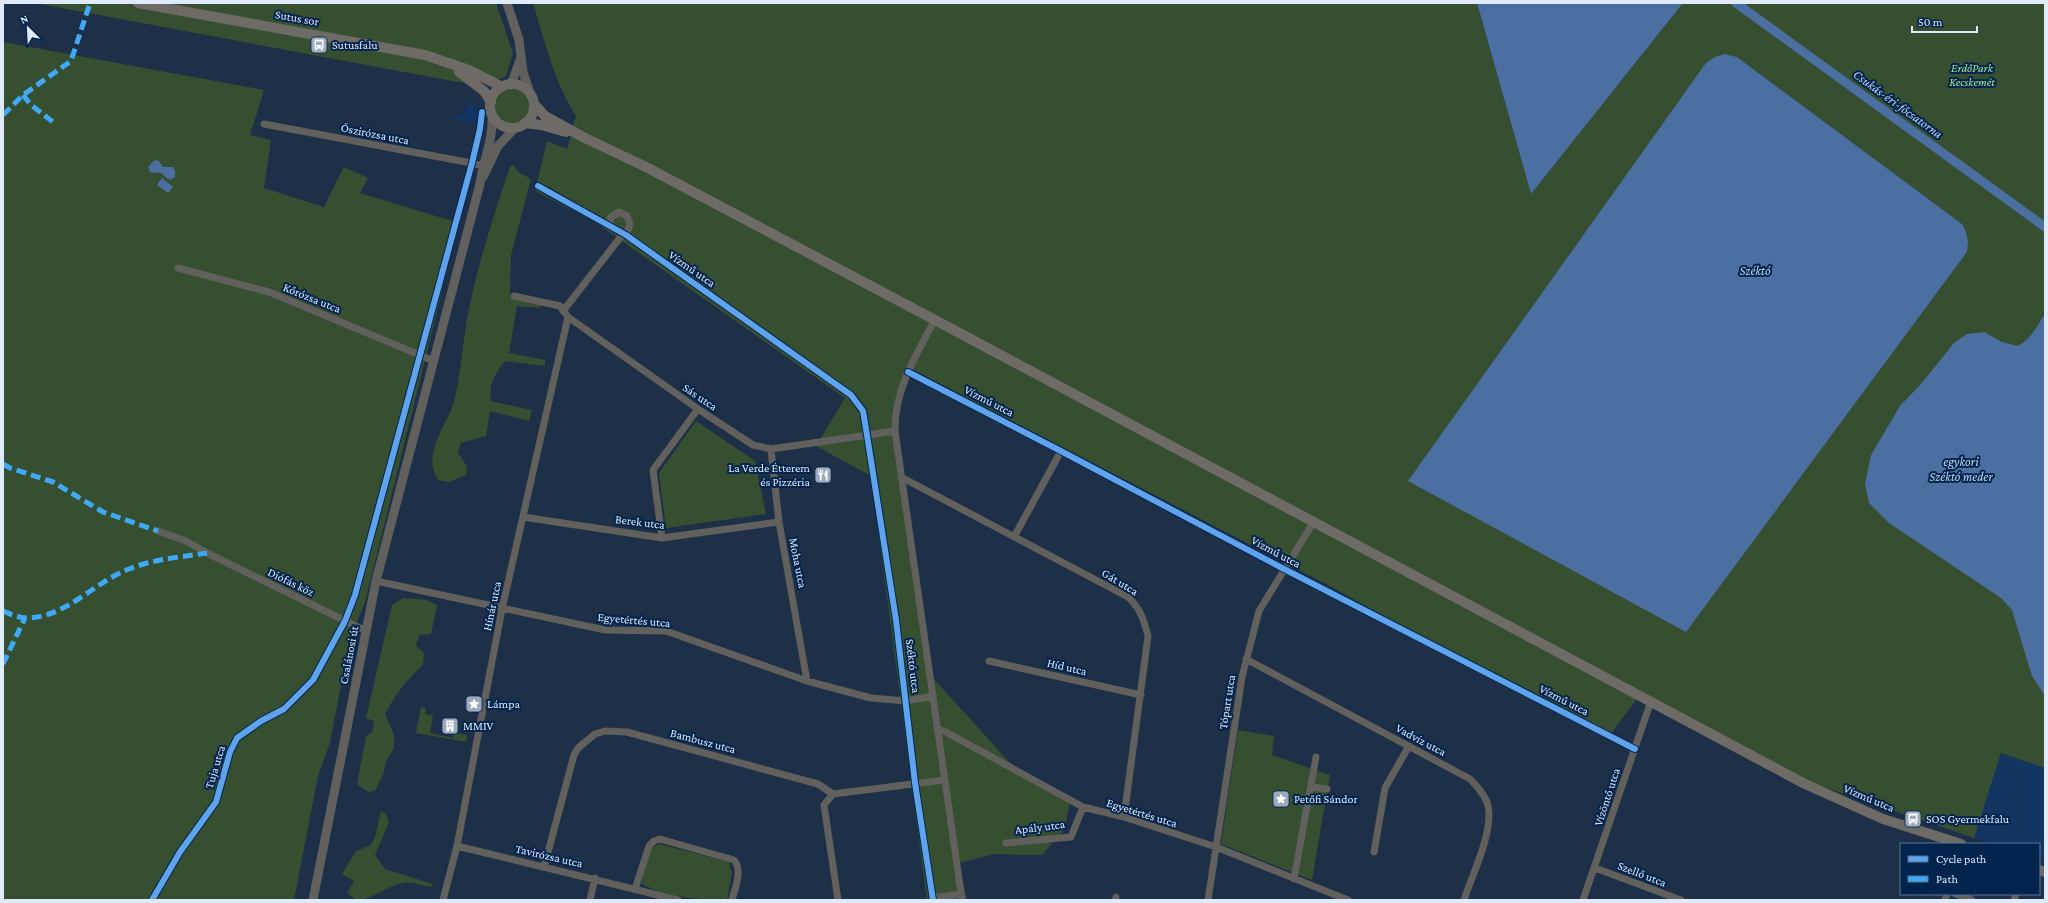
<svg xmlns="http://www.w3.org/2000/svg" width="2048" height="903" viewBox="0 0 2048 903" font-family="'Crimson Pro',serif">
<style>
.built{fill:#123562}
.green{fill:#364f31;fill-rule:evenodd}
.water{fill:#4b6fa1}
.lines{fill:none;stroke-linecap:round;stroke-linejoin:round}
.canal{stroke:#4b6fa1;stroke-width:9}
.minor{stroke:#62605c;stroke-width:7}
.tertiary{stroke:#62605c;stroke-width:9}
.secondary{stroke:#6e6b66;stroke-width:10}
.quiet{stroke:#3fa9f5;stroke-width:5;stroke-dasharray:10 5;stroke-linecap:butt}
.cycleway-casing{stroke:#03244d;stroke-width:8}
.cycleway{stroke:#60a3ed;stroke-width:6}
.labels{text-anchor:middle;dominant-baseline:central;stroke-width:4;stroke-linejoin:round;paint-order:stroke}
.street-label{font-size:12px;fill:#dfeafb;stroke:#03244d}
.poi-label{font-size:12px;fill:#dfeafb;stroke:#03244d;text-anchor:start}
.park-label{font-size:12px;font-style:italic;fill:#abe391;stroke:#03244d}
.water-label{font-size:13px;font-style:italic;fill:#bfd5f4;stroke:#03244d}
</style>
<rect width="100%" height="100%" fill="#1e3047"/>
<path class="built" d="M 465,104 L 475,105 L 478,113 L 475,124 L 455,119 L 457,114 L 464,115 Z
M 2001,753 L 2045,768 L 2045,860 L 2039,858 L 2039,844 L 1994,844 L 1974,838 Z"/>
<path class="green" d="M 35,3 L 496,3 L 513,53 L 506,76 L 495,81 L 463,69 L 463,83 Z
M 533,3 L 1477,3 L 1531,194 L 1683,3 L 2045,3 L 2045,768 L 2001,753 L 1974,838 L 1812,783 L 1642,692 L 1607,739 L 1324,583 L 912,369 L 900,404 L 897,428 L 933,678 L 1010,763 L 1070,800 L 1065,829 L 1042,855 L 995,854 L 959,863 L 967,900 L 927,900 L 871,476 L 816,446 L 845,398 L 595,222 L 535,191 L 547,141 L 567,149 L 576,116 C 554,81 545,42 533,3 ZM 1725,54 L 1737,57 L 1962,224 C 1968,234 1969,241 1967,252 L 1685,632 Z
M 3,42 L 264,90 L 250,135 L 271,140 L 264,188 L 324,207 L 344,167 L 368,178 L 360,193 L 459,223 L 365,602 L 353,632 L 355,634 L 348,648 L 330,743 L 318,776 L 294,900 L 3,900 Z
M495 106a17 17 0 1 1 34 0a17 17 0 1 1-34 0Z
M 514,165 L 518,172 L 531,179 L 511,255 L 510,297 L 541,304 L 540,308 L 517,306 L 509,353 L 545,360 L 545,366 L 505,361 C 494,376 489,382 491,401 L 532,410 L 529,421 L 490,411 L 486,436 L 461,443 L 458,452 L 467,467 L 466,475 L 449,482 L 438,480 C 433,471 431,465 433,454 C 436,434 450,418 455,398 C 461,370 463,341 468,313 C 478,264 494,214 510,167 Z
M 696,421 L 755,461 L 766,514 L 666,528 L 659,473 Z
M 403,598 L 427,600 L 437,605 L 431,634 L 419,635 L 416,646 L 424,653 L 423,665 C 409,677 394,696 385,714 L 394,735 L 394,748 L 386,761 L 384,772 L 375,791 L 368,792 L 357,784 L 366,736 L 372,732 L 374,721 L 366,718 L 392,605 Z
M 421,707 L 426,708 L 425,714 L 433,716 L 430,733 L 453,738 L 454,733 L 467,735 L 466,742 L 416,733 Z
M 1238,730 L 1274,736 L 1272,755 L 1330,775 L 1312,880 L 1221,844 Z
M 381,811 L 385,813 L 389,822 L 375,855 L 385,869 L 433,884 L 431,887 C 423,886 411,881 403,883 C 386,886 373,900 356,900 L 347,893 L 354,881 L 342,874 L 356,851 L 371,845 L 375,837 Z
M 659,844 L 729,862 L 732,873 L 727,900 C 698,900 667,897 641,884 L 650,849 Z"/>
<path class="water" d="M 1477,3 L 1683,3 L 1531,194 Z
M 1725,54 L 1737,57 L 1962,224 C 1968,234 1969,241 1967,252 L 1686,632 L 1408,481 L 1706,63 L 1715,57 Z
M 155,160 L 159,161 L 163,167 L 173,167 L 175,171 L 175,177 C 167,183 167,176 161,173 C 158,172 153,173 150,172 L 148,167 Z
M 162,178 L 173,187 L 168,193 L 157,185 Z
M 2045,314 L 2045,696 L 2032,676 L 2012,610 L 2001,598 L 1889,523 L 1869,503 L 1865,484 L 1871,455 L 1900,406 L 1921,384 L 1954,343 L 1967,334 L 1984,332 L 2002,342 L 2018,346 C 2032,338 2036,327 2045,314 Z"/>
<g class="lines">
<path class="canal" d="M 1736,3 L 2045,227"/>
<path class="minor" d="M 264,124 L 482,165
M 538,186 L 626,235 L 851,395 L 863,411 L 867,435 L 896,620 L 915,783 L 933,900
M 611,228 L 610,218 L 619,212 L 627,216 L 630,224 L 626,235
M 178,268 L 269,292 L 434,361
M 514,296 L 560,306 L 568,317 L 698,409 L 753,445 L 771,449 L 895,431
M 563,311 L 623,234
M 935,320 C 916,354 894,391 895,431 L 962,900
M 908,372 L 1057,449 L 1284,569 L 1635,749
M 771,449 L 779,522 L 807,681
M 901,477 L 1128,597 C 1140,608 1144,620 1148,636 L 1124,817
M 523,517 L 662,538 L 779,522
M 158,531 L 186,541 L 207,553 L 366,631
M 1014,537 L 1061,451
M 662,538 L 653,470 L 698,409
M 376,581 L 605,630 L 666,631 L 807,681 L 871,698 L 906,701 L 933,696
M 1246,659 L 1470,779 C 1477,786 1483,793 1487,802 C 1496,827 1472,875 1464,900
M 989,661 L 1141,695
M 938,730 L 944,731 L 1083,807 L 1124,817 L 1216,847 L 1348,900
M 1311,787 L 1327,789
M 833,794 L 824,805 L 838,900
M 1006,843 L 1071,837 L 1083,807
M 457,846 L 678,900
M 1374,852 L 1385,788 L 1409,746
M 544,867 L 574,755 L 578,748 L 595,734 L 605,731 L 627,732 L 818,784 L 833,794 L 945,780
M 1595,868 L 1681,900
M 1294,879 L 1316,757
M 635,889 L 649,846 L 654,841 L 660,839 L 734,860 C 743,870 735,888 732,900
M 1956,894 L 1972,900
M 933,898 L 961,894
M 152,900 L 180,852 L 216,802 L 230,752 L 237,738 L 261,721 L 284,709 L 313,680 L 345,621 L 355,595 L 472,163 L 480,129 L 482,112
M 443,900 L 457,846 L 502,609 L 568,317
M 590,900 L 595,878
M 1115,900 L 1116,897
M 1208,900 L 1242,677 L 1259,611 L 1313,523
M 1583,900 L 1651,701
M 1945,900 L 1947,894
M 2014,900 L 2016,894"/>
<path class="tertiary" d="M 507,3 L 519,40 L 523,72 L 531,96
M 511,85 L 521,57
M 483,177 L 498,146 L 515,128
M 313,900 L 376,581 L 480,184 C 483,161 494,138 492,114"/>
<path class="secondary" d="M 138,3 L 425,55 L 469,70 L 502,87
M 459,72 L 484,91 L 491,102
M490 106a22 22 0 1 1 44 0a22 22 0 1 1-44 0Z
M 534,104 L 545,116 L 583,137 L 648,168 L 935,320 L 1805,784 L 1883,819 L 1961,844
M 525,123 L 541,125 L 566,132
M 2039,870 L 2045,872"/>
<path class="quiet" d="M 23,95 L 31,105 L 53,122
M 3,115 L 23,95 L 71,61 L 90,3
M 3,464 L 10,468 L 53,482 L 103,512 L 158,531
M 3,611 C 10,614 19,618 26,618 C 66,618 94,582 129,569 C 154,559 181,557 207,553
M 3,664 L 25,618"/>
<g class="cycleway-casing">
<path id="cycleway" d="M 538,186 L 626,235 L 851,395 L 863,411 L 867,435 L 896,620 L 915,783 L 933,900
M 908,372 L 1057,449 L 1284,569 L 1635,749
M 152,900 L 180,852 L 216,802 L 230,752 L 237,738 L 261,721 L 284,709 L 313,680 L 345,621 L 355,595 L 472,163 L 480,129 L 482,112"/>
</g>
<use href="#cycleway" class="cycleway"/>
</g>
<defs>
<g id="bus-square" transform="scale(0.9)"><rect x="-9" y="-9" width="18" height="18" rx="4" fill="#9ba9bc" stroke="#03244d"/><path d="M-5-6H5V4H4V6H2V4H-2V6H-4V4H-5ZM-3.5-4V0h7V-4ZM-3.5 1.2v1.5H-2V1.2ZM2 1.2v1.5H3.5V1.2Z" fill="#fff"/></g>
<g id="restaurant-square" transform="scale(0.9)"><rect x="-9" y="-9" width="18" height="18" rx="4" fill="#9ba9bc" stroke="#03244d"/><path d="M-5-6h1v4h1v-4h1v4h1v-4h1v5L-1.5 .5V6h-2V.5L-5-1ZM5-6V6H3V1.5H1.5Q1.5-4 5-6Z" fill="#fff"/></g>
<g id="sight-square" transform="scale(0.9)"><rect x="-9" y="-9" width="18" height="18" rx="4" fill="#9ba9bc" stroke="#03244d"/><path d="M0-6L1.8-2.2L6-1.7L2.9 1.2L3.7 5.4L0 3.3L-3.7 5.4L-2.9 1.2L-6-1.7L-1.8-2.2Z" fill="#fff"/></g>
<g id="building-square" transform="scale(0.9)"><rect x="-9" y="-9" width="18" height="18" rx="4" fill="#9ba9bc" stroke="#03244d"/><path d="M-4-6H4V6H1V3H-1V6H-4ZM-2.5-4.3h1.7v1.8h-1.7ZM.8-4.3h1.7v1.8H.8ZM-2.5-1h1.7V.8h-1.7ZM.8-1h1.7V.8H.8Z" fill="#fff"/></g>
</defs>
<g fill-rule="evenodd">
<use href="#bus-square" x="319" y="45"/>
<use href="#restaurant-square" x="823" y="475"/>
<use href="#sight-square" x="474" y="704"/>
<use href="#building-square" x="450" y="726"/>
<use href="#sight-square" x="1281" y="799"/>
<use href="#bus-square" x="1913" y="819"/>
</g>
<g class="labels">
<g class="street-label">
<text transform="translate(297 18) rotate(10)">Sutus sor</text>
<text transform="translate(375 134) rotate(11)">Őszirózsa utca</text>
<text transform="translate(692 269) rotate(35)">Vízmű utca</text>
<text transform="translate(312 298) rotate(22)">Kőrózsa utca</text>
<text transform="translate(700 397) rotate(34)">Sás utca</text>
<text transform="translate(989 401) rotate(27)">Vízmű utca</text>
<text transform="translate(640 522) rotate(7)">Berek utca</text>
<text transform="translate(1276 552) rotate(28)">Vízmű utca</text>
<text transform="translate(798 563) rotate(79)">Moha utca</text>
<text transform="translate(291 582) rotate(26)">Diófás köz</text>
<text transform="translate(1120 582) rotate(31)">Gát utca</text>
<text transform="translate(492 606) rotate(-78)">Hínár utca</text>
<text transform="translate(634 620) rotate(5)">Egyetértés utca</text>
<text transform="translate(349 655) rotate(-79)">Csalánosi út</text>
<text transform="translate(913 666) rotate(83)">Széktó utca</text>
<text transform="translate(1067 667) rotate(13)">Híd utca</text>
<text transform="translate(1564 700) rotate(27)">Vízmű utca</text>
<text transform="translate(1227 702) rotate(-81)">Tópart utca</text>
<text transform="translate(1421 740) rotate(28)">Vadvíz utca</text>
<text transform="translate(703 741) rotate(15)">Bambusz utca</text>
<text transform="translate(215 767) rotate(-73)">Tuja utca</text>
<text transform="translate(1607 797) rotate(-72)">Vízöntő utca</text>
<text transform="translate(1869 798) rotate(23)">Vízmű utca</text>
<text transform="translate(1142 813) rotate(17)">Egyetértés utca</text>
<text transform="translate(1040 827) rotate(-7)">Apály utca</text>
<text transform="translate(549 856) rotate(13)">Tavirózsa utca</text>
<text transform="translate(1642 874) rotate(21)">Szellő utca</text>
</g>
<g class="poi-label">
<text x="332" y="45">Sutusfalu</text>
<text x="810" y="468" text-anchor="end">La Verde Étterem<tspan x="810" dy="14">és Pizzéria</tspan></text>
<text x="487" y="704">Lámpa</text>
<text x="463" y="726">MMIV</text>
<text x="1294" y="799">Petőfi Sándor</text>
<text x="1926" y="819">SOS Gyermekfalu</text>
</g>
<g class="park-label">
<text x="1972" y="68">ErdőPark<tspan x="1972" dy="14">Kecskemét</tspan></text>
</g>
<g class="water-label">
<text transform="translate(1898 104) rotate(36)">Csukás-éri-főcsatorna</text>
<text x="1755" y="270">Széktó</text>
<text x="1961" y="461">egykori<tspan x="1961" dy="15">Széktó meder</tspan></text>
</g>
</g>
<rect width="2048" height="903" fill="none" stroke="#dfeafb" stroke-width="8"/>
<rect x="1900" y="843" width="140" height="52" fill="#03244d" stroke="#5b7393"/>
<rect x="1908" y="856" width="20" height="6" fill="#60a3ed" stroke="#5b7393"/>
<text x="1936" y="863" font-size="12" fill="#dfeafb">Cycle path</text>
<rect x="1908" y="876" width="20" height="6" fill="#3fa9f5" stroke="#5b7393"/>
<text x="1936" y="883" font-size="12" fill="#dfeafb">Path</text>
<g transform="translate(28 28) rotate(336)" stroke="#03244d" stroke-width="3" paint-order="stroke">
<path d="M0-3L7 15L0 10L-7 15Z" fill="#dfeafb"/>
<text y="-6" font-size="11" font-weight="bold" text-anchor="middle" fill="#dfeafb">N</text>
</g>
<path d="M1912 26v6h65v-6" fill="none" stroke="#dfeafb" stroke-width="2"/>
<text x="1918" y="26" font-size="12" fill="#dfeafb" stroke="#03244d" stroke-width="3" paint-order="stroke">50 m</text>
</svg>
